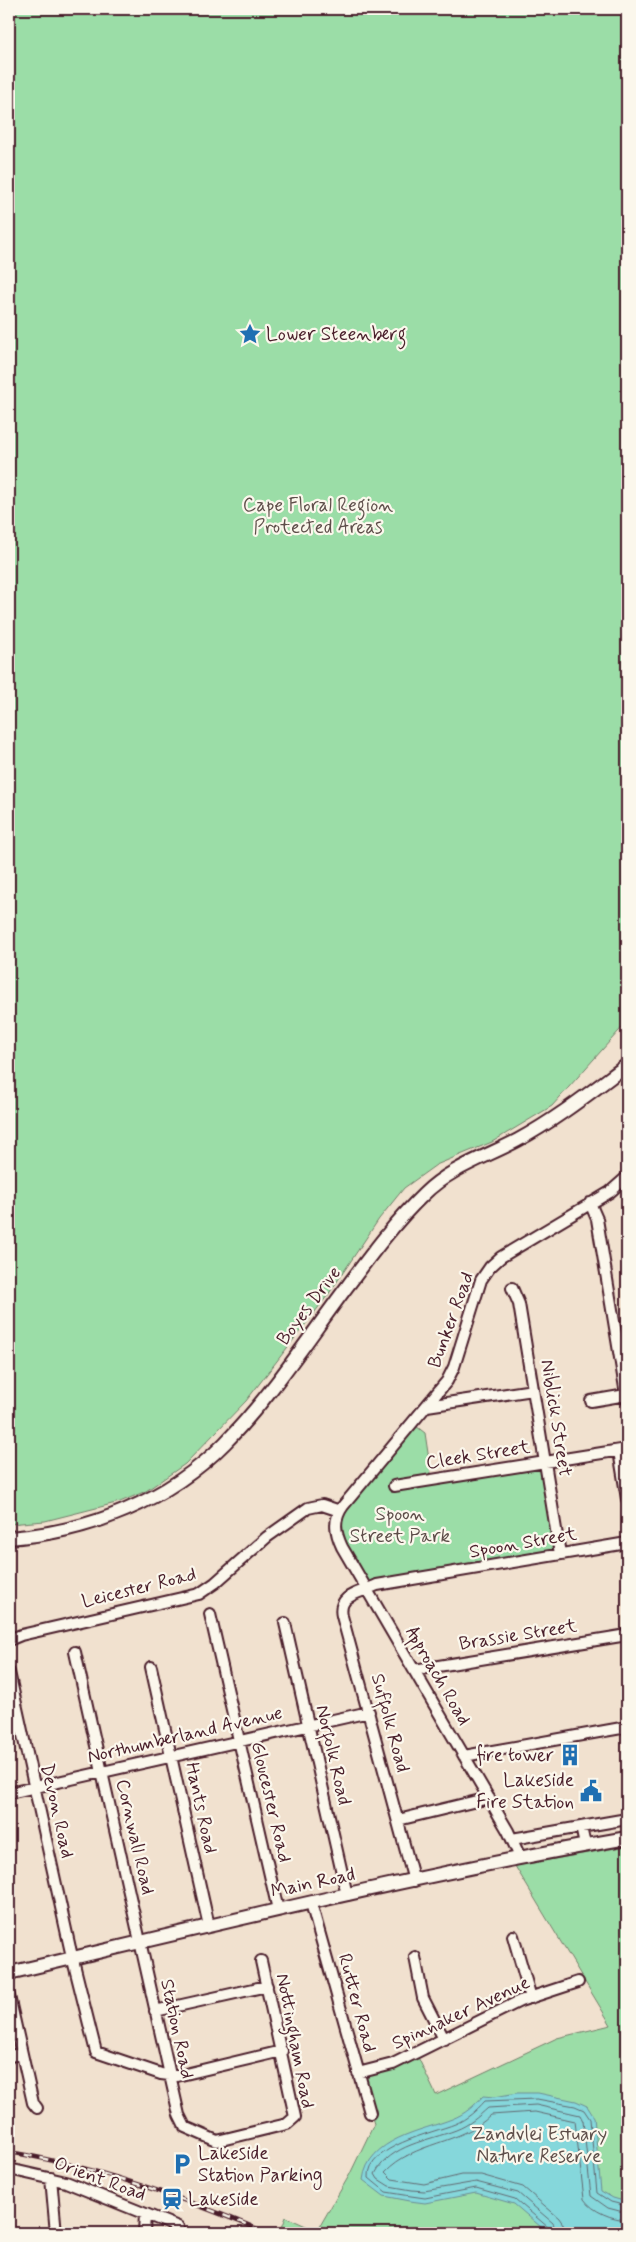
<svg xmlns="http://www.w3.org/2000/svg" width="636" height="2242" viewBox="0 0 636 2242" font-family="Mynerve,sans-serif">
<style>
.green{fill:#9bdda7;stroke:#727e69}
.water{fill:#85d7db;stroke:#6d8d95}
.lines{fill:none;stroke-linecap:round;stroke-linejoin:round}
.shore{stroke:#626971;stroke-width:1}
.minor-casing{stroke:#4a1f2b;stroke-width:14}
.major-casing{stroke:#4a1f2b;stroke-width:16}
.minor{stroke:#fbf7ec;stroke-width:10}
.major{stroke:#fbf7ec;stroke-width:12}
.rail-casing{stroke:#4a1f2b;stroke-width:4.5}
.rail{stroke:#fbf7ec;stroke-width:2.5;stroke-dasharray:8;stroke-linecap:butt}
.labels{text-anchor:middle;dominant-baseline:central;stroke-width:4.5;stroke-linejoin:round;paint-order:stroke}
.poi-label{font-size:19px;fill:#4a1f2b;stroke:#fbf7ec;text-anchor:start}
.park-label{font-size:19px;fill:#5e4e4a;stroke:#fbf7ec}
.street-label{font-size:19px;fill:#4a1f2b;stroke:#fbf7ec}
</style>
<rect width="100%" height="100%" fill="#f1e1cf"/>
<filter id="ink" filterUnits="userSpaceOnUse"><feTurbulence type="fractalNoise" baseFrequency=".02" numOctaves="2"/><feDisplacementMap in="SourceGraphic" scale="10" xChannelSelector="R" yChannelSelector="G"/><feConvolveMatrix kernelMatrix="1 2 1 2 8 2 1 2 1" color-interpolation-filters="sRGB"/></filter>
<g filter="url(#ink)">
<path class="green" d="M 9,9 L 627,9 L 627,1022 L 552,1106 L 492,1142 L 436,1165 L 404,1188 L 379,1219 L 328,1295 L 246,1401 L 185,1464 L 146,1491 L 120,1502 L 45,1521 L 9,1524 Z
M 412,1423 L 425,1433 L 432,1480 L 545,1463 L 560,1554 L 367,1590 L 342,1547 L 340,1511 Z
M 627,1846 L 627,2233 L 280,2233 L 286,2217 L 317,2231 L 350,2174 L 374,2124 L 358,2073 L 416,2053 L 436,2095 L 557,2038 L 611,2025 L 515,1866 Z"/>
<path class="water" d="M 517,2093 L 538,2093 L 576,2101 L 587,2106 L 594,2117 L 601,2191 L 613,2198 L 627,2202 L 627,2233 L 548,2233 L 514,2204 L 476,2193 L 425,2203 L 410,2201 L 384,2196 L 363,2180 C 368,2138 422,2131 452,2119 C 465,2114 474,2106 483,2096 L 494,2097 Z"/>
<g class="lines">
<path class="shore" d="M 551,2233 L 549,2228 L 515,2199 L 476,2188 L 425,2198 L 411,2196 L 386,2192 L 369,2178 C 366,2146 433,2133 455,2124 C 467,2119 476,2111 485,2101 L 537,2099 L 575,2106 L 584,2110 L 590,2119 L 597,2193 L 611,2202 L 627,2206
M 557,2233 L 553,2223 L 518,2193 L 476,2182 L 424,2191 L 412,2190 L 389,2186 L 378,2179 L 375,2174 C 391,2144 428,2141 456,2130 C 469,2125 478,2117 488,2108 L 536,2105 L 580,2115 L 583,2121 L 591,2196 L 608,2208 L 627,2213
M 565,2233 L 563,2224 L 559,2218 L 523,2187 L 481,2175 L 462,2175 L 424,2184 L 392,2179 L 385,2172 C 414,2141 461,2145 491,2115 L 535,2112 L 575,2121 L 584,2199 C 593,2212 612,2219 627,2220"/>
<g class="minor-casing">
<path id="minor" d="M 590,1203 L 597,1219 L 627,1400
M 512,1288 L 519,1304 L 560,1554
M 591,1401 L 626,1395
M 427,1406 L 533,1390
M 619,1451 L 627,1499
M 394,1486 L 627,1449
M 210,1614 L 278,1910
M 285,1623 L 347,1895
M 9,1640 L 21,1635 L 199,1594 L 215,1583 L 267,1537 L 308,1508 L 322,1505 L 340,1511
M 75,1652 L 179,2115 L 185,2127 L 217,2141 L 287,2124 L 295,2117 L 261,1961
M 151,1667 L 209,1926
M 414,1670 L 627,1635
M 9,1672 L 70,1948 L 96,2052 L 161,2074 L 177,2076 L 282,2051
M 464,1756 L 627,1727
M 9,1793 L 369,1712
M 398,1820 L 489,1798
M 581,1827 L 585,1845
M 512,1839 L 627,1819
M 520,1857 L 508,1831 L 342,1547 C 335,1532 333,1520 343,1506 L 447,1381 L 454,1367 L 481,1280 L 490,1267 L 501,1257 L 610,1192 L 627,1177
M 414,1881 L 342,1616 C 337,1594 361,1593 377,1585 L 627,1543
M 311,1903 L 370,2113
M 513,1936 L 531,1998
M 415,1957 L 423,1998 L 444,2039
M 9,1996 L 33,2103 L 37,2108
M 155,2011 L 267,1986
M 9,2056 L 22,2054
M 358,2073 L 393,2064 L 520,2001 L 578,1982
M 9,2169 L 66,2182 L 178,2227
M 51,2178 L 56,2233
M 144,2233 L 145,2214"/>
</g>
<g class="major-casing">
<path id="major" d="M 9,1538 C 89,1532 168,1501 225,1443 C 272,1395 309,1337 349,1284 C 373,1252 396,1221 424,1194 C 450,1168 486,1157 518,1140 C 557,1119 592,1091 627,1065
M 9,1973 C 214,1925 419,1874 627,1838"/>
</g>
<use href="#minor" class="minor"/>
<use href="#major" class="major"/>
<g class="rail-casing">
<path id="rail" d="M 9,2152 C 98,2167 184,2198 267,2233"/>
</g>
<use href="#rail" class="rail"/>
</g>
</g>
<defs>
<g id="sight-bare" transform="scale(1.725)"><path d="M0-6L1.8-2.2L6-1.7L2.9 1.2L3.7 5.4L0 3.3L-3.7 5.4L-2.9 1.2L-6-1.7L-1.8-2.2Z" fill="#1f6fb2" stroke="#fbf7ec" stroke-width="2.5" paint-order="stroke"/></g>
<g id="building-bare" transform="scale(1.725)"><path d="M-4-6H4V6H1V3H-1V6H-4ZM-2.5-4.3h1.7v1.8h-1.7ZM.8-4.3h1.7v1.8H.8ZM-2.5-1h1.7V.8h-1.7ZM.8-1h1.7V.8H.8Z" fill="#1f6fb2" stroke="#fbf7ec" stroke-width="2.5" paint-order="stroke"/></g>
<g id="civic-bare" transform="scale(1.725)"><path d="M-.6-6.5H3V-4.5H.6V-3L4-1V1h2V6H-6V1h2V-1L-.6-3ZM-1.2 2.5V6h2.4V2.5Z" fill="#1f6fb2" stroke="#fbf7ec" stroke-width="2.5" paint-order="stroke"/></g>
<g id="parking-bare" transform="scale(1.725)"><path d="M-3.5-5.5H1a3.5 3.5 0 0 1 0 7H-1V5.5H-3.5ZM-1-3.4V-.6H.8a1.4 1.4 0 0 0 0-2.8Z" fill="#1f6fb2" stroke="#fbf7ec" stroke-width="2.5" paint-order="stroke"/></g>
<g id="station-bare" transform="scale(1.725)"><path d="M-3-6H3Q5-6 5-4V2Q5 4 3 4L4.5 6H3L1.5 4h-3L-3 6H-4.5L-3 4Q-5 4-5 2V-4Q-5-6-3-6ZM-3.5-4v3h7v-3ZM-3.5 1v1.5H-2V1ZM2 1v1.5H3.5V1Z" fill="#1f6fb2" stroke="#fbf7ec" stroke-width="2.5" paint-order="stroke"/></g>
</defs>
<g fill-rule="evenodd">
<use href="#sight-bare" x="250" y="334"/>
<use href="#building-bare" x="570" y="1755"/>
<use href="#civic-bare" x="591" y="1791"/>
<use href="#parking-bare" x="182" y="2164"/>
<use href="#station-bare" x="172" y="2199"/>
</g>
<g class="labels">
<g class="poi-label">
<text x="266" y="334">Lower Steenberg</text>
<text x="554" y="1755" text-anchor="end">fire tower</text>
<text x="574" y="1780" text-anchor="end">Lakeside<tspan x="574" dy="22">Fire Station</tspan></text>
<text x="198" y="2153">Lakeside<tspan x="198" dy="22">Station Parking</tspan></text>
<text x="188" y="2199">Lakeside</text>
</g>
<g class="park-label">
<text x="318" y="505">Cape Floral Region<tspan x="318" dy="22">Protected Areas</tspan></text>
<text x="400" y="1514">Spoon<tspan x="400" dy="22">Street Park</tspan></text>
<text x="539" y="2134">Zandvlei Estuary<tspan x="539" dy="22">Nature Reserve</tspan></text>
</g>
<g class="street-label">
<text transform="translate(309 1306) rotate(-53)">Boyes Drive</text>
<text transform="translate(451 1320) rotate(-70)">Bunker Road</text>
<text transform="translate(556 1418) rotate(81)">Niblick Street</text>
<text transform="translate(478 1455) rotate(-9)">Cleek Street</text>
<text transform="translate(523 1543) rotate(-10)">Spoon Street</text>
<text transform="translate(139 1588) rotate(-14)">Leicester Road</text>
<text transform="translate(518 1635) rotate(-9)">Brassie Street</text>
<text transform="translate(438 1676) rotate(60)">Approach Road</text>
<text transform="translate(390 1723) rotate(75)">Suffolk Road</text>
<text transform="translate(185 1735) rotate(-13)">Northumberland Avenue</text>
<text transform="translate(333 1755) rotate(77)">Norfolk Road</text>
<text transform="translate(271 1802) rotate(77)">Gloucester Road</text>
<text transform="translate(201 1808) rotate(78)">Hants Road</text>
<text transform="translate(57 1811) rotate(77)">Devon Road</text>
<text transform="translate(135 1837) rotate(77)">Cornwall Road</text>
<text transform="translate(313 1883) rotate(-12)">Main Road</text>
<text transform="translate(357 2003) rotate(75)">Rutter Road</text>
<text transform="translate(461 2013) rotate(-25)">Spinnaker Avenue</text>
<text transform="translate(177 2029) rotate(78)">Station Road</text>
<text transform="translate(295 2041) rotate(79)">Nottingham Road</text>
<text transform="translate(100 2179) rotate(20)">Orient Road</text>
</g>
</g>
<rect width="636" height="2242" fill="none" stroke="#fbf7ec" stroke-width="30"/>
<rect x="15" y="15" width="606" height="2212" fill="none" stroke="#4a1f2b" stroke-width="2" filter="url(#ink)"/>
</svg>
